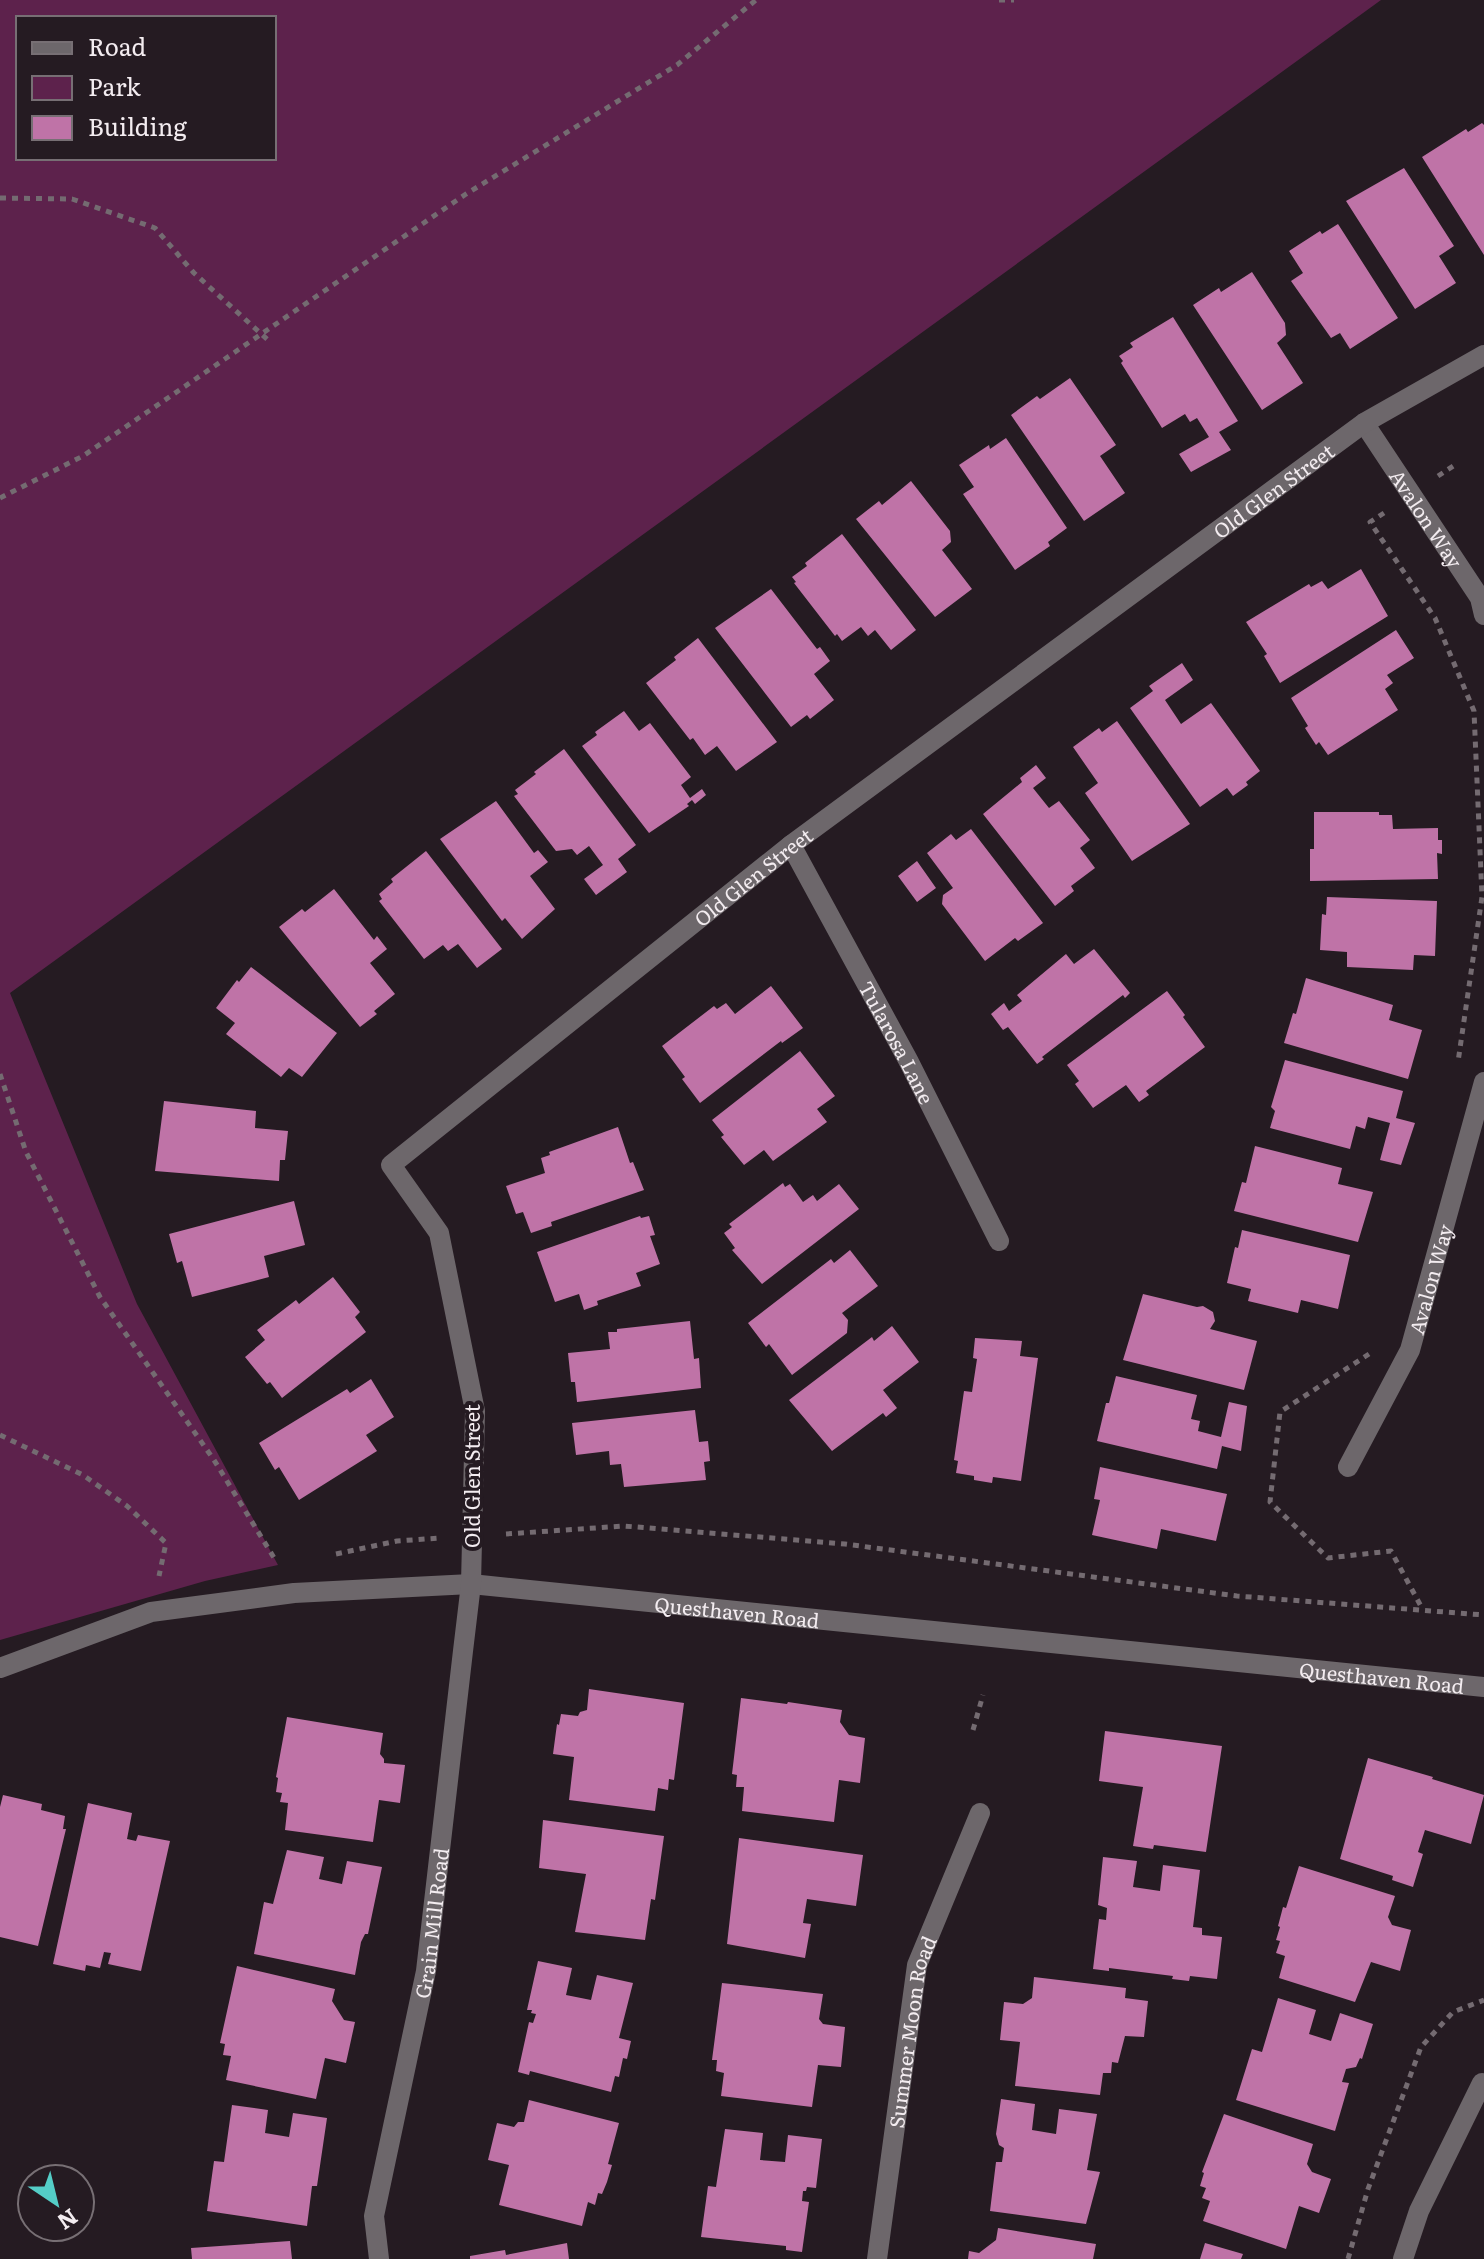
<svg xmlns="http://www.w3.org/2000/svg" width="1484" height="2259" viewBox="0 0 1484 2259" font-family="Literata,serif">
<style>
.green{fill:#5d224c;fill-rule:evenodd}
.building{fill:#bf73a7}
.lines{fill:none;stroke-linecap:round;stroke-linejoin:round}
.path{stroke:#746b71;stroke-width:5;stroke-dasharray:6 6;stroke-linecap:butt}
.minor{stroke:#6d676b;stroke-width:20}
.labels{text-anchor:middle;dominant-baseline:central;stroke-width:8;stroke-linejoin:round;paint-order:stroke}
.street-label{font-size:20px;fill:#f3ecf0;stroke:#251b22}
</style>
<rect width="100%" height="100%" fill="#251b22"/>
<path class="green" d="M 0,0 L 1381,0 L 10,993 L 137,1304 L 278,1565 L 205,1581 L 0,1640 ZM 18,18 L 274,18 L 274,158 L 18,158 Z"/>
<path class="building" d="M 1482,123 L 1484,125 L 1484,255 L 1422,157 L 1466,129 L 1468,132 Z
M 1404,168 L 1454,246 L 1439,256 L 1456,283 L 1415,309 L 1346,201 Z
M 1338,224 L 1398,318 L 1350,349 L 1340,333 L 1331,338 L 1291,281 L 1303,273 L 1289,251 L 1320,231 L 1322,234 Z
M 1252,272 L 1285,323 L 1286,335 L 1277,343 L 1303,383 L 1262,410 L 1193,305 L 1219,288 L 1221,292 Z
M 1173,317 L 1238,421 L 1219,432 L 1231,450 L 1191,472 L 1179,454 L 1209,437 L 1197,418 L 1190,422 L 1185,414 L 1162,428 L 1121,363 L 1123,361 L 1119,356 L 1133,347 L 1130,343 Z
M 1070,378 L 1116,445 L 1100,456 L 1125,493 L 1084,521 L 1011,415 L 1037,396 L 1040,399 Z
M 1006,438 L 1067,528 L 1048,542 L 1050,546 L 1015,570 L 963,494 L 974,487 L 959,465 L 989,445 L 990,449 Z
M 911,481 L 950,531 L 951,542 L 942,550 L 972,589 L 935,617 L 856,519 L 879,501 L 882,505 Z
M 842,534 L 916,630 L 891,650 L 875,630 L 868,636 L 861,627 L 842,641 L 837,634 L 835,636 L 794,583 L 796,582 L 792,577 L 807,566 L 805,563 Z
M 1361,569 L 1388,616 L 1280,683 L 1264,656 L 1267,654 L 1246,622 L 1309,584 L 1311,587 L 1322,581 L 1328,589 Z
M 771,589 L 817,649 L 820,647 L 830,661 L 814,674 L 834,700 L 810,719 L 807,715 L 791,727 L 715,628 Z
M 1396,630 L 1414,658 L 1387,675 L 1393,683 L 1385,689 L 1398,710 L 1328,755 L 1319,742 L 1316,745 L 1305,728 L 1308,726 L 1291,698 Z
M 698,638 L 777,742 L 736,771 L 717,746 L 705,755 L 693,738 L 690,740 L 646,683 L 676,660 L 674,657 Z
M 1182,663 L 1193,680 L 1165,700 L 1181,724 L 1211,703 L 1260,771 L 1246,782 L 1248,785 L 1233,796 L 1227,788 L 1200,807 L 1130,708 L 1153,691 L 1149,686 Z
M 624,711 L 639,731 L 650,723 L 691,777 L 681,785 L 690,798 L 702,789 L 706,795 L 695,804 L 692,800 L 687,804 L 689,806 L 649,833 L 582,746 L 597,735 L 595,732 Z
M 1117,721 L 1190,824 L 1132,861 L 1085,793 L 1098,783 L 1073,747 L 1099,728 L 1102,732 Z
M 564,749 L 636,845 L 618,859 L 627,872 L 596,895 L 584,879 L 603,865 L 589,846 L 577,855 L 572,849 L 556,851 L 514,796 L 518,794 L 515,790 L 536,774 L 534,772 Z
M 1036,765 L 1046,778 L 1033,788 L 1049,808 L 1059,801 L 1090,840 L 1080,848 L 1095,868 L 1071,886 L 1074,891 L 1055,906 L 983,814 L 1022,782 L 1020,778 Z
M 496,801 L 534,853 L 538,850 L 548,862 L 530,876 L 555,909 L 522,939 L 505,918 L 502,921 L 440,839 Z
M 1314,812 L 1379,812 L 1379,815 L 1392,815 L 1393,829 L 1438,828 L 1438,840 L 1442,840 L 1442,854 L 1437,853 L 1438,879 L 1310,881 L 1310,849 L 1314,849 Z
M 971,829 L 1043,923 L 1018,941 L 1015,938 L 985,961 L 942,904 L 943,895 L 953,888 L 927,853 L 951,834 L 956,840 Z
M 426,851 L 502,949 L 477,968 L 458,944 L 448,951 L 443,945 L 424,959 L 379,901 L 382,899 L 379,894 L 393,882 L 391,879 Z
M 917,861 L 936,888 L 917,902 L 898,876 Z
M 334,889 L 374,940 L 377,936 L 387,949 L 370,963 L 395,994 L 374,1011 L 377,1014 L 360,1027 L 279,927 L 302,909 L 305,912 Z
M 1327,897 L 1437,901 L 1435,956 L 1414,955 L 1413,970 L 1347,967 L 1347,952 L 1320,950 L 1322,914 L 1326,915 Z
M 1094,949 L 1130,993 L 1125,998 L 1123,995 L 1042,1057 L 1044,1059 L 1037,1064 L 1008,1027 L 1003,1030 L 991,1014 L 1004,1003 L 1009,1011 L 1022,1001 L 1017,995 L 1066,954 L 1074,964 Z
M 251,967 L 337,1033 L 302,1077 L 289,1068 L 281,1077 L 226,1034 L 235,1023 L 216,1008 L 237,980 L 239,982 Z
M 1306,978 L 1393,1005 L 1389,1020 L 1422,1030 L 1408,1079 L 1284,1043 L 1293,1013 L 1296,1014 Z
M 771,986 L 803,1028 L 782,1043 L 781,1041 L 700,1103 L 682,1079 L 685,1077 L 662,1046 L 714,1006 L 717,1009 L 726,1003 L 735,1014 Z
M 1167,991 L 1185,1015 L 1183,1017 L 1205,1047 L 1146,1091 L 1149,1095 L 1139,1102 L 1126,1085 L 1093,1108 L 1075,1084 L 1079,1081 L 1067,1065 Z
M 800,1051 L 835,1096 L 817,1109 L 827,1122 L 773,1161 L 764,1150 L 744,1165 L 721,1137 L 724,1135 L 712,1120 Z
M 1285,1060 L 1403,1091 L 1396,1118 L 1415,1123 L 1401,1165 L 1380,1160 L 1390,1123 L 1368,1117 L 1365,1129 L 1356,1126 L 1350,1149 L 1270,1128 L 1275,1111 L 1271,1107 Z
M 164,1101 L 256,1111 L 255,1128 L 288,1131 L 285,1160 L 280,1160 L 279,1181 L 155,1171 Z
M 618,1127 L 630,1163 L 633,1162 L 644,1190 L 551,1222 L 552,1226 L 531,1233 L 523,1212 L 516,1214 L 506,1186 L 545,1173 L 541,1158 L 550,1155 L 549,1152 Z
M 1255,1146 L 1342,1168 L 1338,1184 L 1373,1192 L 1358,1242 L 1234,1211 L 1242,1182 L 1246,1183 Z
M 783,1183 L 785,1187 L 790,1184 L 803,1202 L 813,1195 L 817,1201 L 839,1184 L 859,1209 L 762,1284 L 732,1250 L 735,1248 L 724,1233 L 732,1227 L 729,1224 Z
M 294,1201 L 305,1245 L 264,1256 L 269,1277 L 192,1297 L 182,1261 L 177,1263 L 169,1234 Z
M 640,1216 L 641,1218 L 649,1216 L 655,1235 L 650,1236 L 660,1264 L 636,1273 L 641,1286 L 597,1301 L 598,1305 L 584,1310 L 579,1294 L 555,1302 L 537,1252 Z
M 1242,1230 L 1350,1255 L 1338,1309 L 1301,1300 L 1298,1313 L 1248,1301 L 1251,1289 L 1227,1283 L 1235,1247 L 1238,1248 Z
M 850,1250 L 878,1286 L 842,1313 L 848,1320 L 847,1333 L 792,1375 L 769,1344 L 766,1347 L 748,1323 L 831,1259 L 834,1263 Z
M 333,1277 L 360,1312 L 355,1317 L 366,1332 L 282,1398 L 270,1382 L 267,1384 L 245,1357 L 265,1340 L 257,1330 L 296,1300 L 299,1304 Z
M 1143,1294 L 1197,1307 L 1203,1306 L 1213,1312 L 1215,1321 L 1210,1329 L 1257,1341 L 1244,1390 L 1123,1360 Z
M 690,1321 L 694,1359 L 699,1358 L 701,1388 L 577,1402 L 575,1382 L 571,1382 L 568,1353 L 610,1349 L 608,1332 L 617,1332 L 617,1329 Z
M 892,1326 L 919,1362 L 883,1390 L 897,1408 L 886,1417 L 883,1413 L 832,1451 L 789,1400 L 872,1337 L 874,1341 Z
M 975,1338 L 1022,1341 L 1020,1356 L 1038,1358 L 1021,1481 L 993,1477 L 992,1483 L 974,1480 L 974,1476 L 956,1473 L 958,1461 L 954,1460 L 964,1391 L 972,1392 L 977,1359 L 973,1358 Z
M 1116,1376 L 1197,1395 L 1191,1419 L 1200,1421 L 1198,1431 L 1221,1437 L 1229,1402 L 1247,1406 L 1241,1451 L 1222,1446 L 1217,1469 L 1097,1441 L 1106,1403 L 1109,1403 Z
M 371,1379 L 394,1417 L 366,1435 L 377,1451 L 299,1500 L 279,1467 L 275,1470 L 259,1443 L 347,1389 L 350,1393 Z
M 695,1410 L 699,1442 L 708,1441 L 710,1461 L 704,1462 L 706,1480 L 624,1487 L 621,1464 L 610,1465 L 609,1451 L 576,1455 L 572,1423 Z
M 1100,1467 L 1227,1494 L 1216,1541 L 1161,1529 L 1157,1549 L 1092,1535 L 1100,1500 L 1094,1499 Z
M 589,1689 L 684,1703 L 674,1780 L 669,1779 L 668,1790 L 658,1788 L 655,1811 L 569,1800 L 574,1757 L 553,1754 L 557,1724 L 559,1725 L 561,1714 L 578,1716 L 580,1712 L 587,1710 Z
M 741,1698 L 787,1704 L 788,1702 L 842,1710 L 840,1722 L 849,1735 L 865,1738 L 860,1783 L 839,1780 L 834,1822 L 742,1811 L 744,1787 L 736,1787 L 737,1775 L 732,1774 Z
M 287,1717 L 383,1733 L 380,1754 L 384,1759 L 384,1763 L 405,1765 L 400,1803 L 379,1800 L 373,1842 L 285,1830 L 288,1803 L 280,1802 L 282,1793 L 276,1792 L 278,1778 L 276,1777 Z
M 1105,1731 L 1222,1746 L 1206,1852 L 1154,1845 L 1153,1849 L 1133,1846 L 1143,1787 L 1099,1781 Z
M 1368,1758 L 1433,1777 L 1432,1779 L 1484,1795 L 1471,1844 L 1425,1830 L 1418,1852 L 1423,1854 L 1413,1887 L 1392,1880 L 1393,1876 L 1340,1859 Z
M 3,1795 L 42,1804 L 41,1810 L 65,1816 L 63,1829 L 66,1829 L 38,1946 L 0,1937 L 0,1807 Z
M 88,1803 L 132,1813 L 127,1839 L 136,1841 L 138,1835 L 170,1841 L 141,1971 L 108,1964 L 111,1953 L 104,1952 L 100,1968 L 86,1965 L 85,1971 L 53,1964 Z
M 543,1820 L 664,1836 L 655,1900 L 651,1899 L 645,1940 L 575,1932 L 586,1874 L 539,1868 Z
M 739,1838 L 863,1855 L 856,1906 L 807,1899 L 803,1923 L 811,1924 L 805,1958 L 727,1944 Z
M 287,1850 L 324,1857 L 319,1879 L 342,1884 L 347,1861 L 382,1867 L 368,1934 L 365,1934 L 361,1942 L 355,1975 L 254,1954 L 264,1902 L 273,1904 Z
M 1103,1857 L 1137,1861 L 1133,1887 L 1160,1891 L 1163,1865 L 1200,1870 L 1193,1927 L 1202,1928 L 1202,1935 L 1222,1937 L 1217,1979 L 1190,1976 L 1189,1981 L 1172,1979 L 1173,1976 L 1109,1968 L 1109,1971 L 1093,1969 L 1099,1919 L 1106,1920 L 1107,1908 L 1098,1905 Z
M 1299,1866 L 1395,1896 L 1388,1917 L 1392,1925 L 1411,1930 L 1400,1971 L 1371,1962 L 1355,2002 L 1279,1978 L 1285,1956 L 1276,1953 L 1280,1941 L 1276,1940 L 1280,1927 L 1278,1926 L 1283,1907 L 1286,1908 Z
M 538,1961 L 572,1968 L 566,1995 L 591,2000 L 597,1975 L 633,1983 L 619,2038 L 631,2041 L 627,2059 L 623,2058 L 619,2077 L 615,2076 L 611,2092 L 530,2071 L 529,2075 L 518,2072 L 529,2022 L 533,2023 L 536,2014 L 531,2013 L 532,2010 L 527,2010 Z
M 237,1966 L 335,1989 L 332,2001 L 344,2020 L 355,2022 L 346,2063 L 325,2058 L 316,2099 L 226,2080 L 231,2056 L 223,2055 L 225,2044 L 220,2043 Z
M 1034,1977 L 1126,1988 L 1125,1998 L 1148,2001 L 1144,2037 L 1125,2036 L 1118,2063 L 1112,2062 L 1111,2073 L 1103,2073 L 1100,2095 L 1015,2086 L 1020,2042 L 1000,2040 L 1004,2002 L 1023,2004 L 1032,1998 Z
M 722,1983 L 823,1994 L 819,2019 L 823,2024 L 845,2027 L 841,2067 L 818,2065 L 812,2107 L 721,2096 L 724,2073 L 716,2071 L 717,2060 L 712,2060 Z
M 1278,1998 L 1316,2010 L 1309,2034 L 1331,2041 L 1340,2013 L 1373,2024 L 1362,2059 L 1360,2058 L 1356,2067 L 1346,2069 L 1342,2082 L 1349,2083 L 1335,2131 L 1236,2100 L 1252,2049 L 1262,2052 Z
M 1001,2099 L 1035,2104 L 1032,2130 L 1056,2134 L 1059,2109 L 1097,2114 L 1087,2170 L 1100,2172 L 1086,2224 L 990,2211 L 996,2162 L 1002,2162 L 1004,2148 L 999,2145 L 996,2134 Z
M 529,2100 L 619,2123 L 608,2164 L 612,2165 L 607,2182 L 602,2194 L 598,2193 L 595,2205 L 588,2202 L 582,2226 L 499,2205 L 509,2165 L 488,2160 L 497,2123 L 514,2127 L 518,2122 L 524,2122 Z
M 232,2105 L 268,2110 L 265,2133 L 289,2137 L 293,2113 L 327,2118 L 317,2186 L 312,2186 L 307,2226 L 207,2211 L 214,2161 L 224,2162 Z
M 1224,2114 L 1313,2144 L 1307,2164 L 1312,2172 L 1331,2179 L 1319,2213 L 1299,2206 L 1286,2249 L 1203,2221 L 1210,2201 L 1202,2198 L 1206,2188 L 1200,2186 L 1204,2173 L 1202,2172 Z
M 725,2129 L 763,2133 L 760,2160 L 785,2162 L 788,2135 L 822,2139 L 816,2188 L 807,2187 L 806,2191 L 803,2191 L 802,2201 L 809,2202 L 802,2252 L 786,2250 L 786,2246 L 701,2237 L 708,2186 L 716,2187 Z
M 998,2228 L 1096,2244 L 1093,2259 L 968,2259 L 969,2251 L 979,2253 L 996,2240 Z
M 290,2241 L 292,2259 L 192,2259 L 191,2248 Z
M 567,2243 L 569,2259 L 470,2259 L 470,2256 L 505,2250 L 506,2255 Z
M 1205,2243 L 1243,2254 L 1241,2259 L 1200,2259 Z"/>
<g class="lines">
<path class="path" d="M 999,0 L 1014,0
M 0,198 L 72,199 L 155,228 L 194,273 L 268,340
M 1438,476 L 1458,463
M 0,498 L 83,456 L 466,194 L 677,65 L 756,0
M 1384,513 L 1370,522 L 1435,618 L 1474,711 L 1482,897 L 1458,1062
M 0,1074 L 26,1152 L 100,1297 L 214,1460 L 276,1561
M 1369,1354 L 1280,1412 L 1270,1502 L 1328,1558 L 1391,1551 L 1423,1610
M 0,1435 L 83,1475 L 127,1506 L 166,1543 L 159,1576
M 506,1534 L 624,1526 L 845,1544 L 1237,1596 L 1484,1615
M 336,1554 L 397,1541 L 440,1538
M 973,1730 L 983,1695
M 1348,2259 L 1368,2189 L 1421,2047 L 1453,2012 L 1484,2000"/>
<g class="minor">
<path id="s1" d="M 1364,423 L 1480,598 L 1484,615"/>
<path id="s2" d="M 791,845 L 908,1060 L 999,1241"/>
<path id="s3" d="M 1348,1467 L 1410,1350 L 1484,1082"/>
<path id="s4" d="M 0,1668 L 151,1612 L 294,1593 L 471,1584 L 1484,1687"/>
<path id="s5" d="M 379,2259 L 374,2216 L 426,1971 L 463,1651 L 471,1584 L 475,1411 L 439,1233 L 391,1165 L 791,845 L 1364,423 L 1484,355"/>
<path id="s6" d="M 877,2259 L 917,1965 L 980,1813"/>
<path d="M 1403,2259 L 1419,2211 L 1482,2083"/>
</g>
</g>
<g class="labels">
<g class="street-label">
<text stroke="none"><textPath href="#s5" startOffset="2232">Old Glen Street</textPath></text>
<text stroke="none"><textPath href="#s1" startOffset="114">Avalon Way</textPath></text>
<text stroke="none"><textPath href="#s5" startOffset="1584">Old Glen Street</textPath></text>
<text stroke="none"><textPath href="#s2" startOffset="224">Tularosa Lane</textPath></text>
<text stroke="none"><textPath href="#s3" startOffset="206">Avalon Way</textPath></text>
<text transform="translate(471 1476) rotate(-90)">Old Glen Street</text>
<text stroke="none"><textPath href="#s4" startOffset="750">Questhaven Road</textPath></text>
<text stroke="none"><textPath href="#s4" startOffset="1398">Questhaven Road</textPath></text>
<text stroke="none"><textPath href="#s5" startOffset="342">Grain Mill Road</textPath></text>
<text stroke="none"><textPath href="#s6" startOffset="230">Summer Moon Road</textPath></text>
</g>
</g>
<rect x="16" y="16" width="260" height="144" fill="#251b22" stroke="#776f74" stroke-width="2"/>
<rect x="32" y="42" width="40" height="12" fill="#6d676b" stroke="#776f74" stroke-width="2"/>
<text x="88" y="56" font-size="24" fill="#f3ecf0">Road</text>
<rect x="32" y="76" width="40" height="24" fill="#5d224c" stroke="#776f74" stroke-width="2"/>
<text x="88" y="96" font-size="24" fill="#f3ecf0">Park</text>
<rect x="32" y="116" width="40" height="24" fill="#bf73a7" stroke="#776f74" stroke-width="2"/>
<text x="88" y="136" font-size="24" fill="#f3ecf0">Building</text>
<g transform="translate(56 2203) rotate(145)"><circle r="38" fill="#251b22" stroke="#776f74" stroke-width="2"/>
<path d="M0-6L14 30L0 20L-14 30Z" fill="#54cdc7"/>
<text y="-12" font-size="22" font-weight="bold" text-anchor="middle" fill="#f3ecf0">N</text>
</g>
</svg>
